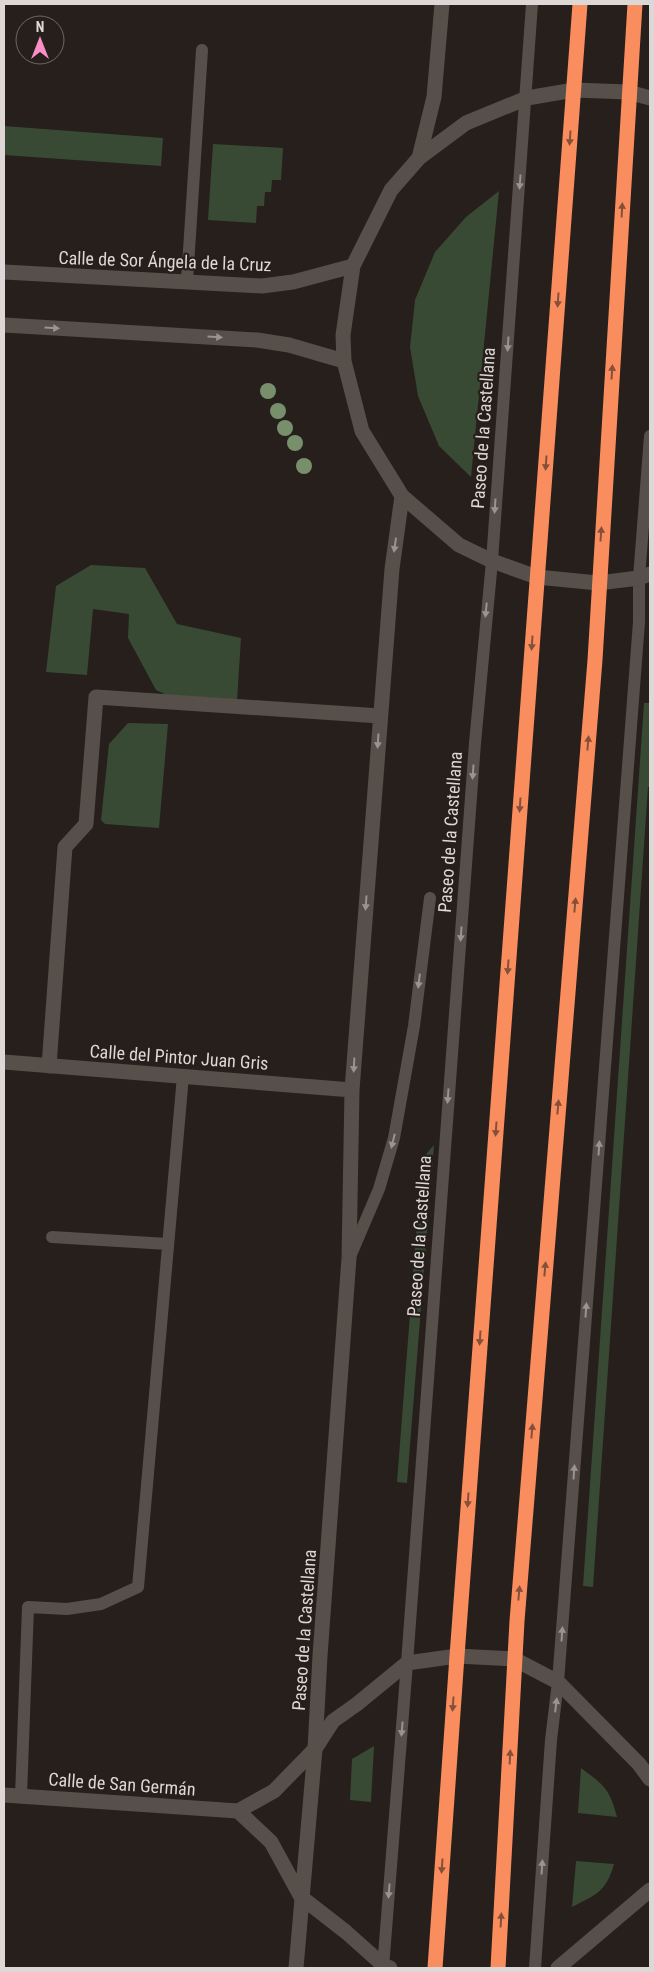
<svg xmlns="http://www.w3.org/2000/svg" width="654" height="1972" viewBox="0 0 654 1972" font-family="'Roboto Condensed',sans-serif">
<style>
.green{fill:#394a34}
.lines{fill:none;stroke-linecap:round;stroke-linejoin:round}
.lane{stroke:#564f4a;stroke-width:12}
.street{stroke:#564f4a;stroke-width:15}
.secondary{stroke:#564f4a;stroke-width:15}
.highway{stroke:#fa8d5e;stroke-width:15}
.tree{fill:#788f6c}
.oneway{fill:#855039}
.oneway2{fill:#9a9490}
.labels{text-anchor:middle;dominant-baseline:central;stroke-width:4.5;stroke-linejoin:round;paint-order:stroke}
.street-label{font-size:18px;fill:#ddd8d5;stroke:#261f1b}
</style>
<rect width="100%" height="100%" fill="#261f1b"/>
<path class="green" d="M 4,126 L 163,138 L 161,166 L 4,155 Z
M 213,144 L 283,148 L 281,180 L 272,180 L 271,192 L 265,192 L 264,206 L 257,206 L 256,223 L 208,220 Z
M 499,191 L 471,477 L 439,446 L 418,396 L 410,347 L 415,300 L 435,252 L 466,217 Z
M 91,565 L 145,568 L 177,624 L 241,638 L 237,701 L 171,697 L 156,690 L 128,638 L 129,614 L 93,609 L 87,675 L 46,672 L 56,586 Z
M 644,703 L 650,703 L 650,787 L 648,787 L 593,1587 L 583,1586 Z
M 128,723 L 168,724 L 159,828 L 105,824 L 101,820 L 109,744 Z
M 434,1145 L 407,1483 L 397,1482 L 422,1159 Z
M 374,1746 L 371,1802 L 350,1800 L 352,1759 Z
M 581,1768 C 604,1785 610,1789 617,1817 L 578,1813 Z
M 576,1861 L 614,1864 C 606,1892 597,1894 572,1907 Z"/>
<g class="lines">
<path class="lane" d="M 187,281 L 202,50
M 52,1237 L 168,1244
M 350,1257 L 379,1189 L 394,1138 L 414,1026 L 430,898
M 21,1796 L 28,1607 L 67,1609 L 101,1604 L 138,1587 L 183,1076
M 383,1968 L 407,1663 L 475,743 L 492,561 L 532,4
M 535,1968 L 551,1740 L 558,1682 L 639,622 L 639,578 L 650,436"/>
<path class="street" d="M 4,1062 L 352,1090
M 49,1066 L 65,847 L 86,824 L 96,697 L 380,716
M 296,1968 L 315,1749 L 320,1656 L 349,1258 L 352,1090 L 392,569 L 402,496
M 390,1968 L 383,1965 L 346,1932 L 301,1897 L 271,1842 L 238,1811 L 274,1791 L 315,1749 L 333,1721 L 357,1704 L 407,1663 L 457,1656 L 514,1659 L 558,1682 L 639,1764 L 650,1779
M 558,1968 L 650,1890"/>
<path class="secondary" d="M 650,98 L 628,92 L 574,90 L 527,98 L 466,123 L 419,158 L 391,190 L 353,266 L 343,335 L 344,361 L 362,431 L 402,496 L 459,545 L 492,561 L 537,577 L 598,583 L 639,578 L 650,574
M 419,158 L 434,97 L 442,4
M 4,272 L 262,286 L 293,282 L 353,266
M 4,325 L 257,340 L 289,345 L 344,361
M 4,1795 L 238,1811"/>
<path class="highway" d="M 435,1968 L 457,1656 L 580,4
M 498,1968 L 517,1621 L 595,660 L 635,4"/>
</g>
<g class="tree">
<circle cx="268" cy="391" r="8"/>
<circle cx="278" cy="411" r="8"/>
<circle cx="285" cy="428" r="8"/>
<circle cx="295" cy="443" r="8"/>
<circle cx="304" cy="466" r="8"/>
</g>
<defs><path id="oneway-solid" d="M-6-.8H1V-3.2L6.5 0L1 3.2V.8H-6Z" transform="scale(1.25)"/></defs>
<g class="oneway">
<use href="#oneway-solid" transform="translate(570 138) rotate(94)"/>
<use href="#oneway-solid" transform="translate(622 210) rotate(-87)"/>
<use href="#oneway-solid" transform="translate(558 300) rotate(94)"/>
<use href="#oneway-solid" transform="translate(612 372) rotate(-86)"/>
<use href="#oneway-solid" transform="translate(546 463) rotate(94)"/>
<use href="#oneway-solid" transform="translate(601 534) rotate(-86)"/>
<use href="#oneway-solid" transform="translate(532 643) rotate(94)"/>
<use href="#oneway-solid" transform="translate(588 743) rotate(-85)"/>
<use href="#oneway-solid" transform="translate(520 805) rotate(94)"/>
<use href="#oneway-solid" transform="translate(575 905) rotate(-85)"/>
<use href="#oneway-solid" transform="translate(508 967) rotate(94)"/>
<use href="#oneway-solid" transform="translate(558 1107) rotate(-85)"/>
<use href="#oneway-solid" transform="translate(496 1129) rotate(94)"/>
<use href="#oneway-solid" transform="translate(545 1269) rotate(-85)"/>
<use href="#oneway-solid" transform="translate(480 1338) rotate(94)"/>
<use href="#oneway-solid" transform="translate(532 1431) rotate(-85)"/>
<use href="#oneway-solid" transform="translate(468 1500) rotate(94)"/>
<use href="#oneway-solid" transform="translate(519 1593) rotate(-85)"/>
<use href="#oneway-solid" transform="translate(453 1704) rotate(94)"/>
<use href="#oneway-solid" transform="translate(510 1757) rotate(-87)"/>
<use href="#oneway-solid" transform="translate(442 1866) rotate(94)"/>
<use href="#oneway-solid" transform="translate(501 1920) rotate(-87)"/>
</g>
<g class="oneway2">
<use href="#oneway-solid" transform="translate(520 182) rotate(94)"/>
<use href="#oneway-solid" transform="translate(52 328) rotate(3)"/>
<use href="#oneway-solid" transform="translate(215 337) rotate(3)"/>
<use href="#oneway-solid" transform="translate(508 344) rotate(94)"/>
<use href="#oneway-solid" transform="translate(495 506) rotate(94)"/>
<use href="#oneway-solid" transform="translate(395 545) rotate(98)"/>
<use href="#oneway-solid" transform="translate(486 610) rotate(96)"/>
<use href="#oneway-solid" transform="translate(378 741) rotate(94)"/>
<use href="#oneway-solid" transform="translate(473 772) rotate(94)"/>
<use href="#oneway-solid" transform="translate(366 903) rotate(94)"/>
<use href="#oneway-solid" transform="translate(461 934) rotate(94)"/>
<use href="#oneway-solid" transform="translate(419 981) rotate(97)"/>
<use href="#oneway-solid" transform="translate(354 1065) rotate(93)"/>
<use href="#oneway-solid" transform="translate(448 1096) rotate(94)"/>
<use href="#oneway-solid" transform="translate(393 1141) rotate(104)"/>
<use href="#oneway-solid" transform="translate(599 1148) rotate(-86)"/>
<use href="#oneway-solid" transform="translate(586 1310) rotate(-86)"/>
<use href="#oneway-solid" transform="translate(574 1472) rotate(-86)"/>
<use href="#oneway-solid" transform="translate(562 1634) rotate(-86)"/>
<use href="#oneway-solid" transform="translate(556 1705) rotate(-83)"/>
<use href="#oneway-solid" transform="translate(402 1729) rotate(95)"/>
<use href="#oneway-solid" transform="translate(542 1867) rotate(-86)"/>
<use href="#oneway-solid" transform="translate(389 1891) rotate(95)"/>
</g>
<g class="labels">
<g class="street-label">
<text transform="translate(165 261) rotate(2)">Calle de Sor Ángela de la Cruz</text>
<text transform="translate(483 428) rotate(-86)">Paseo de la Castellana</text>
<text transform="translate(450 832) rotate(-86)">Paseo de la Castellana</text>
<text transform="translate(179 1057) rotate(4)">Calle del Pintor Juan Gris</text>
<text transform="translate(419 1236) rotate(-86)">Paseo de la Castellana</text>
<text transform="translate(304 1630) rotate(-86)">Paseo de la Castellana</text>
<text transform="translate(122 1784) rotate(4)">Calle de San Germán</text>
</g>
</g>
<rect width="654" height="1972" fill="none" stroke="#ddd8d5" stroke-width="10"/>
<g transform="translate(40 40)"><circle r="24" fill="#261f1b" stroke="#6f6965"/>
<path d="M0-4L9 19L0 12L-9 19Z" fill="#fa8fc8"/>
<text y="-8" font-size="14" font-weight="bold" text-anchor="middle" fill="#ddd8d5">N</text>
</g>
</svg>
